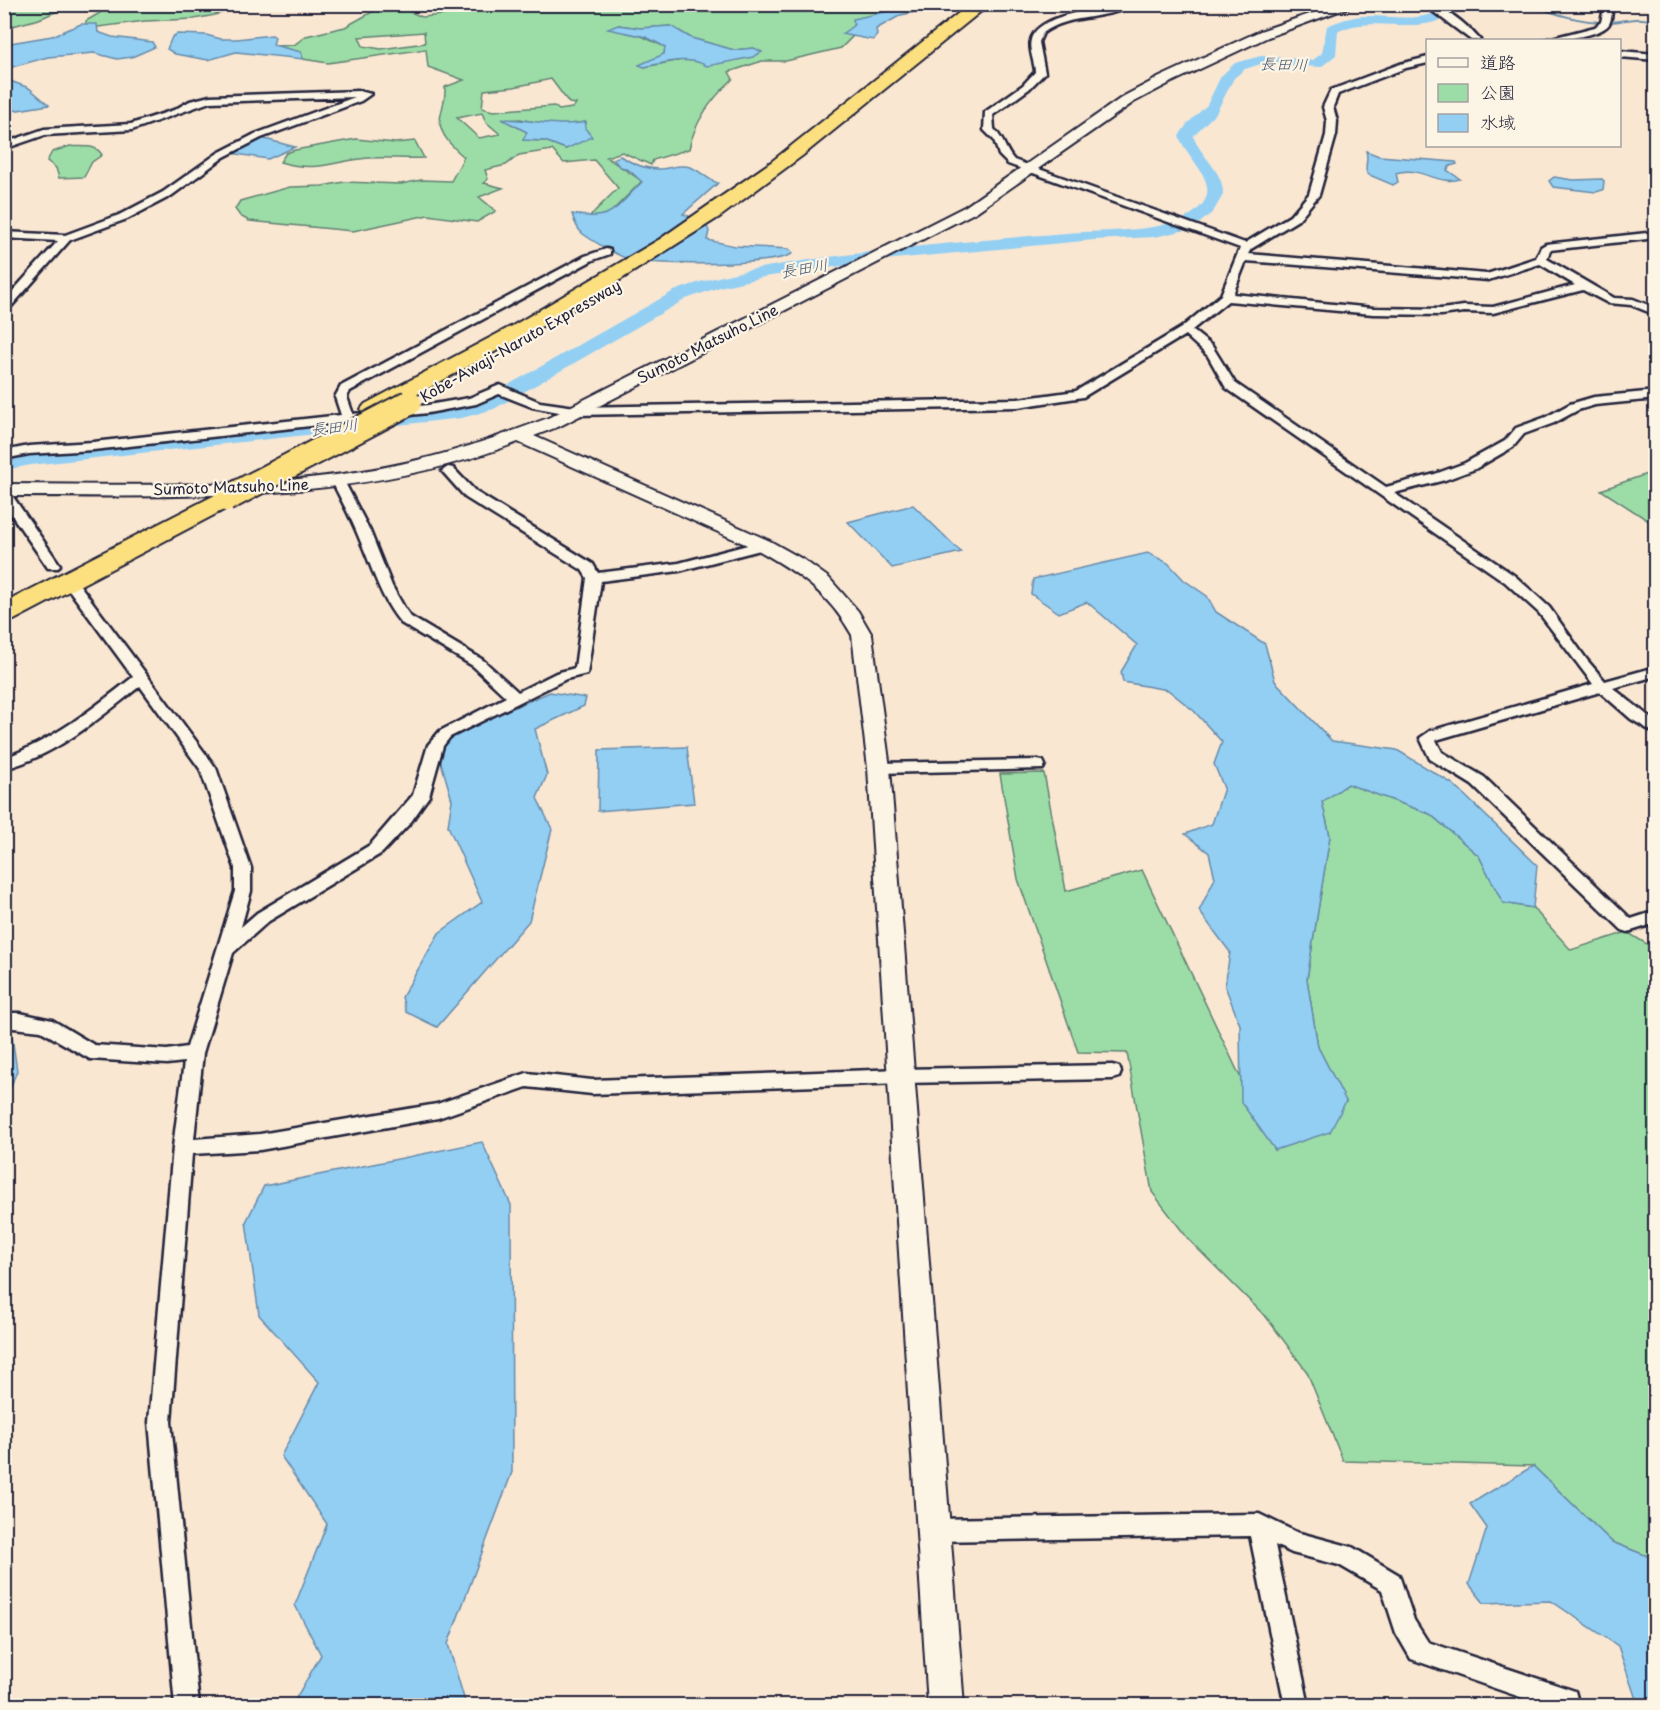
<svg xmlns="http://www.w3.org/2000/svg" width="1660" height="1710" viewBox="0 0 1660 1710" font-family="'Playpen Sans','Klee One',sans-serif">
<style>
.green{fill:#9cdda7;stroke:#5f8071;stroke-width:1.5;fill-rule:evenodd}
.water{fill:#93cff3;stroke:#668aa9;stroke-width:1.5}
.lines{fill:none;stroke-linecap:round;stroke-linejoin:round}
.stream{stroke:#668aa9;stroke-width:2}
.river{fill:#93cff3;fill-rule:evenodd}
.street-casing{stroke:#22223b;stroke-width:5}
.secondary-casing{stroke:#22223b;stroke-width:4}
.highway-casing{stroke:#22223b;stroke-width:4}
.street{fill:#fcf5e5;fill-rule:evenodd}
.secondary{fill:#fcf5e5;fill-rule:evenodd}
.highway{fill:#fce080;fill-rule:evenodd}
.highway-bridge-casing{stroke:#22223b;stroke-width:28;stroke-linecap:butt}
.highway-bridge{stroke:#fce080;stroke-width:24}
.labels{text-anchor:middle;dominant-baseline:central;stroke-width:4.5;stroke-linejoin:round;paint-order:stroke}
.far-street-label{font-size:15px;fill:#22223b;stroke:#fcf5e5}
.far-water-label{font-size:16px;font-style:italic;fill:#445672;stroke:#fcf5e5}
</style>
<rect width="100%" height="100%" fill="#fae7d2"/>
<filter id="ink" filterUnits="userSpaceOnUse"><feTurbulence type="fractalNoise" baseFrequency=".0167" numOctaves="2"/><feDisplacementMap in="SourceGraphic" scale="12" xChannelSelector="R" yChannelSelector="G"/><feConvolveMatrix kernelMatrix="1 2 1 2 8 2 1 2 1" color-interpolation-filters="sRGB"/></filter>
<g filter="url(#ink)">
<path class="green" d="M 556,4 L 793,4 L 801,11 L 841,5 L 881,11 L 843,33 L 853,36 L 841,48 L 786,61 L 762,61 L 729,72 L 733,79 C 712,98 695,120 689,149 L 653,160 L 651,165 L 622,152 L 606,157 L 642,181 L 607,216 L 589,217 L 618,188 L 594,160 L 564,163 L 552,150 L 519,155 L 506,165 L 485,170 L 488,179 L 484,183 L 503,188 L 479,197 L 496,211 L 477,222 L 428,215 L 353,231 L 249,221 L 240,216 L 235,209 L 240,201 L 290,187 L 322,186 L 344,182 L 401,184 L 421,180 L 451,181 L 464,157 C 454,148 440,136 440,121 C 441,108 446,102 445,87 L 464,80 L 428,67 L 426,49 L 328,63 L 303,59 L 301,52 L 277,46 L 294,45 L 306,36 L 345,27 L 372,12 L 399,7 L 422,17 ZM 618,25 L 640,28 L 671,26 L 691,38 L 734,50 L 754,48 L 699,61 L 682,60 L 644,67 L 664,54 L 665,47 ZM 424,32 L 425,43 L 381,49 L 363,46 L 359,37 ZM 551,79 L 569,103 L 576,104 L 572,108 L 559,110 L 554,106 L 493,111 L 482,108 L 484,90 L 514,87 ZM 482,113 L 486,122 L 500,134 L 479,138 L 457,118 ZM 520,119 L 553,126 L 586,122 L 585,128 L 566,149 L 545,141 L 523,140 L 527,132 L 504,120 Z
M 4,5 L 5,4 L 72,5 L 39,19 L 5,28 Z
M 125,5 L 244,5 L 215,15 L 194,19 L 145,21 L 98,27 L 86,25 L 86,21 L 103,11 Z
M 356,139 L 395,143 L 415,141 L 424,158 C 405,159 386,157 368,158 C 332,161 319,173 280,162 L 286,153 L 295,150 Z
M 70,146 C 82,148 95,143 102,155 L 92,162 L 84,177 L 59,178 L 56,168 L 47,161 L 52,152 Z
M 1655,471 L 1655,525 L 1601,490 Z
M 1044,773 L 1066,891 L 1142,870 L 1275,1150 L 1346,1102 L 1318,1047 L 1307,979 L 1330,836 L 1322,802 L 1348,784 L 1430,814 L 1479,856 L 1503,903 L 1533,908 L 1571,950 L 1627,932 L 1655,949 L 1655,1559 L 1612,1542 L 1533,1466 L 1343,1461 L 1307,1372 L 1267,1318 L 1189,1240 L 1152,1192 L 1127,1053 L 1078,1052 L 1018,879 L 1000,774 Z"/>
<path class="water" d="M 884,5 L 909,5 L 925,10 L 901,15 L 876,29 L 877,35 L 873,40 L 842,34 L 854,25 L 853,19 L 889,11 Z
M 81,24 L 97,24 L 98,32 L 112,37 L 152,42 L 155,47 L 132,57 L 117,59 L 94,53 L 48,57 L 5,69 L 5,44 L 52,36 Z
M 618,25 L 640,28 L 671,26 L 691,38 L 734,50 L 754,48 L 762,52 L 753,57 L 707,66 C 688,55 664,63 644,67 L 639,65 L 664,54 L 665,47 L 646,37 L 608,29 Z
M 177,34 L 206,35 L 221,39 L 237,39 L 272,35 L 275,37 L 273,45 L 301,52 L 303,59 L 236,52 L 208,60 L 175,54 L 167,49 L 172,37 Z
M 5,79 L 29,88 L 49,105 L 5,112 Z
M 502,119 C 532,119 555,128 586,122 L 585,128 L 592,137 L 566,149 L 545,141 L 523,140 L 527,132 Z
M 261,138 L 295,147 L 268,159 L 230,153 Z
M 1366,151 L 1379,156 L 1456,162 L 1457,164 L 1450,166 L 1447,170 L 1460,179 C 1438,186 1419,165 1396,173 L 1398,182 L 1393,185 L 1367,174 C 1364,166 1369,160 1366,151 Z
M 620,156 C 633,164 646,170 661,169 C 671,168 680,164 690,167 C 700,170 707,180 718,183 L 683,214 L 705,222 L 709,231 L 707,240 L 735,246 L 789,249 L 793,253 C 781,266 647,266 628,259 C 616,255 593,241 583,234 C 577,229 574,221 572,214 C 613,222 615,208 642,182 L 630,171 L 619,166 L 613,159 Z
M 1554,177 L 1573,180 L 1602,179 L 1604,181 L 1603,190 L 1596,192 L 1553,187 L 1549,181 Z
M 913,505 L 961,552 L 892,568 L 848,522 Z
M 1148,553 L 1168,563 L 1184,580 L 1207,596 L 1216,612 L 1265,644 L 1275,681 L 1332,741 L 1397,750 L 1453,784 L 1537,865 L 1533,908 L 1503,903 L 1479,856 L 1430,814 L 1348,784 L 1322,802 L 1330,836 L 1307,979 L 1318,1047 L 1346,1101 L 1330,1132 L 1275,1150 L 1241,1102 L 1240,1025 L 1225,986 L 1230,952 L 1199,911 L 1215,878 L 1209,853 L 1185,834 L 1212,824 L 1224,788 L 1214,764 L 1222,742 L 1194,711 L 1168,690 L 1123,682 L 1121,672 L 1137,645 L 1087,602 L 1059,613 L 1031,594 L 1033,579 Z
M 550,692 L 586,698 L 584,706 L 535,729 L 547,775 L 537,798 L 552,829 L 529,921 L 437,1027 L 406,1012 L 402,997 L 439,933 L 482,902 L 448,826 L 452,800 L 440,759 L 440,739 Z
M 687,747 L 694,803 L 598,811 L 599,750 Z
M 11,1029 L 17,1071 L 5,1101 L 5,1030 Z
M 482,1142 L 511,1205 L 512,1472 L 448,1644 L 466,1705 L 292,1705 L 321,1655 L 295,1605 L 327,1524 L 281,1456 L 319,1382 L 259,1315 L 246,1222 L 264,1186 Z
M 1533,1466 L 1612,1542 L 1655,1559 L 1655,1705 L 1638,1705 L 1618,1646 L 1551,1601 L 1484,1603 L 1469,1584 L 1487,1528 L 1470,1504 Z"/>
<g class="lines">
<path class="stream" d="M 1468,4 L 1508,8 L 1527,4
M 1529,4 C 1555,14 1582,23 1610,22 C 1627,21 1639,15 1656,22"/>
<path class="river" d="M 1449,4 L 1463,4 C 1430,43 1378,12 1338,31 L 1336,55 L 1321,67 L 1261,64 L 1245,69 L 1234,78 L 1216,113 L 1193,136 C 1201,157 1224,171 1223,195 L 1213,212 L 1201,222 L 1186,230 L 1155,237 L 1094,240 L 883,260 L 764,277 L 720,287 L 686,299 L 494,409 L 462,418 L 31,465 L 4,470 L 4,458 L 31,453 L 461,406 L 480,401 L 674,291 C 724,272 776,265 829,257 C 904,247 979,240 1055,234 C 1092,230 1132,233 1168,224 C 1182,221 1198,213 1205,200 C 1216,178 1185,156 1179,136 L 1187,124 L 1207,105 L 1221,76 L 1235,63 L 1261,56 L 1313,60 L 1322,53 L 1327,26 C 1339,21 1350,17 1363,16 C 1393,15 1424,25 1449,4 Z"/>
<g class="street-casing">
<path id="street" d="M 1120,4 L 1134,4 C 1106,21 1070,13 1043,33 L 1039,42 L 1045,73 L 1029,89 L 993,115 L 994,129 C 1004,139 1005,150 1014,160 L 1245,243 L 1290,216 L 1309,194 L 1326,135 L 1327,121 L 1323,107 L 1331,90 L 1400,64 L 1428,57 L 1428,63 L 1406,68 L 1338,94 L 1333,107 L 1337,121 L 1336,135 L 1319,195 L 1298,220 L 1251,249 L 1248,254 L 1487,274 L 1536,258 L 1541,247 L 1546,244 L 1656,232 L 1656,238 L 1550,250 L 1547,259 L 1614,298 L 1633,299 L 1656,308 L 1656,315 L 1631,305 L 1608,303 L 1583,290 L 1493,313 L 1464,312 L 1441,315 L 1373,314 L 1228,301 L 1192,330 L 1212,346 L 1235,383 L 1386,487 L 1435,474 L 1465,463 L 1505,441 L 1516,428 L 1546,417 L 1570,404 L 1594,397 L 1656,391 L 1656,399 L 1595,405 L 1578,410 L 1554,423 L 1524,434 L 1513,447 L 1475,469 L 1445,480 L 1394,493 L 1515,576 L 1549,607 L 1587,660 L 1605,681 L 1656,667 L 1656,676 L 1613,688 L 1656,722 L 1656,734 L 1631,719 L 1600,692 L 1436,740 L 1442,752 L 1484,777 L 1631,919 L 1656,911 L 1656,923 L 1628,932 L 1622,930 L 1472,785 L 1430,759 L 1420,738 L 1430,731 L 1593,684 L 1539,613 L 1505,582 L 1226,388 L 1208,356 L 1185,335 L 1083,397 L 1018,407 L 575,415 L 532,407 L 499,394 L 476,404 L 428,413 L 93,450 L 29,454 L 4,459 L 4,451 L 29,446 L 93,442 L 341,415 L 335,397 L 341,386 L 585,256 L 606,249 L 610,250 L 610,254 L 593,260 L 350,391 L 347,397 L 353,414 L 428,405 L 469,398 L 500,385 L 540,402 L 575,407 L 1018,399 L 1076,391 L 1181,328 L 1221,295 L 1240,248 L 1008,164 L 999,155 L 994,140 L 984,130 L 985,112 L 1023,85 L 1035,72 C 1035,63 1028,49 1031,40 C 1038,13 1098,10 1120,4 ZM 1246,261 L 1488,280 L 1540,264 L 1575,285 L 1493,307 L 1464,306 L 1441,309 L 1373,308 L 1233,294 Z
M 1423,4 C 1444,4 1467,25 1480,40 L 1471,40 Z
M 1605,4 L 1613,4 C 1612,10 1612,19 1609,24 C 1602,36 1556,41 1544,40 L 1595,27 L 1601,22 Z
M 1620,51 L 1656,54 L 1656,60 L 1620,57 Z
M 359,91 L 371,94 L 361,101 L 261,138 L 224,157 L 171,196 L 127,219 L 70,240 L 8,310 L 4,311 L 4,301 L 58,241 L 4,238 L 4,232 L 65,235 L 119,215 L 163,192 L 218,153 L 255,134 L 355,97 L 210,102 L 132,130 L 45,135 L 4,149 L 4,143 L 44,129 L 131,124 L 174,110 L 190,101 L 210,96 Z
M 448,467 L 453,468 L 476,492 L 593,564 L 598,573 L 679,563 L 763,541 L 770,545 L 768,548 L 679,571 L 601,581 L 587,674 L 566,679 L 450,737 L 443,746 L 429,796 L 410,823 L 382,853 L 269,921 L 233,953 L 203,1053 L 194,1139 L 260,1134 L 437,1104 L 527,1073 L 592,1080 L 902,1069 L 1112,1065 L 1119,1067 L 1121,1072 L 1119,1077 L 1112,1079 L 902,1083 L 592,1094 L 527,1087 L 438,1118 L 260,1150 L 192,1154 L 171,1422 L 199,1706 L 175,1706 L 149,1422 L 173,1147 L 184,1062 L 167,1064 L 90,1059 L 41,1031 L 4,1027 L 4,1013 L 20,1013 L 52,1020 L 94,1045 L 167,1050 L 187,1047 L 235,891 L 235,868 L 200,769 L 140,686 C 100,718 55,756 4,769 L 4,758 C 52,741 94,708 133,677 L 67,587 L 74,583 L 79,584 L 216,768 L 251,868 L 251,891 L 241,927 L 257,913 L 370,845 L 413,795 L 428,745 L 440,731 L 506,697 L 473,666 L 401,623 C 380,598 373,569 360,540 C 352,519 341,500 332,481 L 333,478 L 338,477 L 344,481 L 370,531 L 392,586 L 405,609 L 411,617 L 483,660 L 518,692 L 556,673 L 575,668 L 587,578 L 582,570 L 466,498 L 442,471 Z
M 4,490 L 9,491 L 60,565 L 58,568 L 48,568 L 46,565 L 4,504 Z
M 1037,760 L 1043,761 L 1045,765 L 1043,769 L 879,773 L 871,768 L 879,763 Z
M 1259,1514 L 1296,1532 L 1352,1547 L 1399,1575 L 1414,1620 L 1428,1642 L 1575,1691 L 1579,1706 L 1546,1706 L 1411,1659 L 1396,1633 L 1382,1590 L 1339,1565 L 1292,1553 L 1275,1545 L 1309,1706 L 1285,1706 L 1250,1536 L 934,1541 L 926,1538 L 923,1530 L 926,1522 L 934,1519 Z"/>
</g>
<g class="secondary-casing">
<path id="secondary" d="M 1339,4 L 1358,4 L 1268,37 L 1170,83 L 1134,102 L 976,212 L 560,426 L 534,436 L 770,541 L 804,560 L 829,578 L 858,611 L 872,635 L 890,768 L 964,1706 L 928,1706 L 868,768 L 852,635 C 828,592 797,572 756,549 L 518,442 C 356,505 175,496 4,496 L 4,484 C 140,484 291,492 422,459 C 465,449 506,434 548,418 L 966,206 L 1124,96 L 1160,77 L 1260,31 Z"/>
</g>
<g class="highway-casing">
<path id="highway" d="M 970,4 L 990,4 L 802,156 L 721,216 L 579,306 L 381,414 L 373,416 L 365,414 L 361,409 L 365,404 L 514,325 L 660,239 L 771,162 Z
M 226,491 L 235,494 L 239,499 L 235,504 L 14,620 L 4,622 L 4,603 L 217,494 Z"/>
</g>
<use href="#street" class="street"/>
<use href="#secondary" class="secondary"/>
<use href="#highway" class="highway"/>
<g class="highway-bridge-casing">
<path id="highway-bridge" d="M 226,499 L 409,403"/>
</g>
<use href="#highway-bridge" class="highway-bridge"/>
</g>
</g>
<g class="labels">
<g class="far-street-label">
<text transform="translate(520 340) rotate(-30)">Kobe-Awaji-Naruto Expressway</text>
<text transform="translate(707 343) rotate(-27)">Sumoto Matsuho Line</text>
<text transform="translate(231 486) rotate(-2)">Sumoto Matsuho Line</text>
</g>
<g class="far-water-label">
<text transform="translate(1284 63) rotate(2)">長田川</text>
<text transform="translate(804 267) rotate(-9)">長田川</text>
<text transform="translate(334 426) rotate(-7)">長田川</text>
</g>
</g>
<rect width="1660" height="1710" fill="none" stroke="#fcf5e5" stroke-width="24"/>
<rect x="12" y="12" width="1636" height="1686" fill="none" stroke="#22223b" stroke-width="2" filter="url(#ink)"/>
<rect x="1426" y="39" width="195" height="108" fill="#fcf5e5" stroke="#a5a1a1" stroke-width="1.5"/>
<rect x="1438" y="58" width="30" height="9" fill="#fcf5e5" stroke="#a5a1a1" stroke-width="1.5"/>
<text x="1480" y="69" font-size="18" fill="#22223b">道路</text>
<rect x="1438" y="84" width="30" height="18" fill="#9cdda7" stroke="#a5a1a1" stroke-width="1.5"/>
<text x="1480" y="99" font-size="18" fill="#22223b">公園</text>
<rect x="1438" y="114" width="30" height="18" fill="#93cff3" stroke="#a5a1a1" stroke-width="1.5"/>
<text x="1480" y="129" font-size="18" fill="#22223b">水域</text>
</svg>
